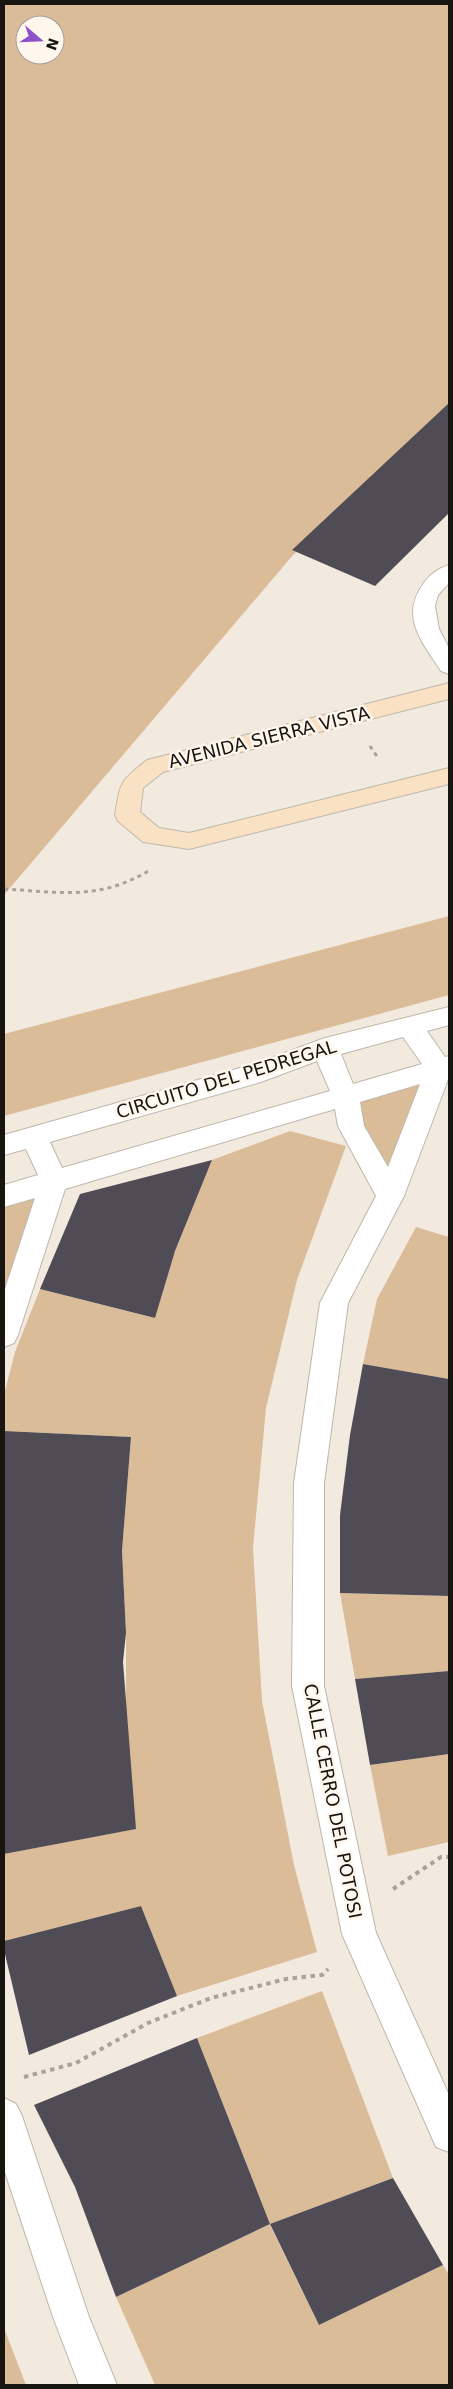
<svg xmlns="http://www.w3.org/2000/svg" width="453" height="2389" viewBox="0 0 453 2389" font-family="'DejaVu Sans',sans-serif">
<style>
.green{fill:#dbbc99;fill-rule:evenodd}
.building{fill:#504c56}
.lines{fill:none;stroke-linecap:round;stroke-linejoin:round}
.minor-casing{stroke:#bfb6ab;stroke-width:2}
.secondary-casing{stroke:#bfb6ab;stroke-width:2}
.path-far1{stroke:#aba39b;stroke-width:3;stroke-dasharray:4 4;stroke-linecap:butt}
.path{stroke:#aba39b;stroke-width:4;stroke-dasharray:4.5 4.5;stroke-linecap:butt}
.minor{fill:#fff;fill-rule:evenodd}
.secondary{fill:#f9e2c3;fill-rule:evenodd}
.labels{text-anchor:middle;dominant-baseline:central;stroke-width:5;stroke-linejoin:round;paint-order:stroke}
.street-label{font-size:18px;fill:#181511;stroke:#fff7ee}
</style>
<rect width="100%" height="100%" fill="#f3eadf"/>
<path class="green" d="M 4,4 L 449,4 L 449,410 L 293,555 L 4,895 ZM 25,25 L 55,25 L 55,55 L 25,55 Z
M 449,916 L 449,995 L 4,1116 L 4,1034 Z
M 436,1071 L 390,1194 L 350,1098 Z
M 290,1131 L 346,1146 L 297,1280 L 266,1408 L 253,1548 L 262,1701 L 294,1865 L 317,1952 L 177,1996 L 141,1906 L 4,1941 L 4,1854 L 135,1829 L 126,1719 L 126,1633 L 122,1551 L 131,1437 L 4,1431 L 4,1395 L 15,1352 L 40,1289 L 155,1318 L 173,1256 L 212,1160 Z
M 54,1182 L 22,1248 L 4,1318 L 4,1198 Z
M 416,1227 L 449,1237 L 449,1379 L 363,1364 L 377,1299 Z
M 340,1593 L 449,1596 L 449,1671 L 355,1679 Z
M 449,1754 L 449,1842 L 388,1856 L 370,1765 Z
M 322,1991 L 393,2178 L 270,2225 L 319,2325 L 443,2265 L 449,2275 L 449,2385 L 155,2385 L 116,2297 L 270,2224 L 197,2038 Z
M 4,2328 L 26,2385 L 4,2385 Z"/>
<path class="building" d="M 449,403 L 449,513 L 375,586 L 292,550 Z
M 212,1160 L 175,1251 L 155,1318 L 40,1289 L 80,1194 Z
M 363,1364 L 449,1379 L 449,1596 L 340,1593 L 340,1515 L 350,1435 Z
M 4,1431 L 131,1437 L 122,1551 L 126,1633 L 123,1662 L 136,1829 L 4,1854 Z
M 449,1671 L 449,1754 L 370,1765 L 355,1679 Z
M 141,1906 L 177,1996 L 29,2055 L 4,1950 L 4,1941 Z
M 197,2038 L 270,2224 L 116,2297 L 75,2187 L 34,2105 Z
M 393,2178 L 443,2265 L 319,2325 L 270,2224 Z"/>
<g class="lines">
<g class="minor-casing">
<path id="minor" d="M 449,565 L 449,583 L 438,595 L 435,606 L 439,629 L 449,648 L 449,674 L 441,671 C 422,642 399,616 424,583 C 430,574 439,568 449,565 Z
M 449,1007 L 449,1025 L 427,1031 L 445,1057 L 449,1056 L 449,1077 L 404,1196 L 348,1303 L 324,1483 L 324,1686 L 376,1933 L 449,2095 L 449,2152 L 436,2147 L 342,1934 L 292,1686 L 294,1483 L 320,1303 L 376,1196 L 338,1126 L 335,1109 L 65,1189 L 18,1335 L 14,1343 L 4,1347 L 4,1292 L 35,1198 L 4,1207 L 4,1185 L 38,1175 L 26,1149 L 4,1155 L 4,1135 L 254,1064 L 325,1038 ZM 403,1037 L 422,1064 L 353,1084 L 341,1054 ZM 317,1061 L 330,1091 L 62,1168 L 50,1142 L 261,1082 ZM 420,1084 L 388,1167 L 364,1126 L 360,1102 Z
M 4,2098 L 16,2104 L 22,2116 L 89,2317 L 117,2385 L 79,2385 L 53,2317 L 4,2169 Z"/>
</g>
<g class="secondary-casing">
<path id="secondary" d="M 449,683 L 449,699 L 163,772 L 143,788 L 140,812 L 159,828 L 189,833 L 449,768 L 449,784 L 189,849 L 143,842 L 118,821 L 115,815 C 121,780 119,783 147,760 Z"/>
</g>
<path class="path-far1" d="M 370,746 L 378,758
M 4,889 C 60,892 99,901 150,870"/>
<path class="path" d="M 393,1889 L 441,1857 L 449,1857
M 24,2077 L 76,2063 L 148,2023 L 211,1998 L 286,1979 L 322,1975 L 328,1969"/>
<use href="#minor" class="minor"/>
<use href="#secondary" class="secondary"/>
</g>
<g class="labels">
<g class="street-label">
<text transform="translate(269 737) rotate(-14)">AVENIDA SIERRA VISTA</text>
<text transform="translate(226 1079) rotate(-17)">CIRCUITO DEL PEDREGAL</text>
<text transform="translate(333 1801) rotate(79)">CALLE CERRO DEL POTOSI</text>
</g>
</g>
<rect width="453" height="2389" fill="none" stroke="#181511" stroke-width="10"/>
<g transform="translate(40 40) rotate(109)"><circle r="24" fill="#fff7ee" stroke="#a39d96"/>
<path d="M0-4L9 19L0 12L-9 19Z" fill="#8d52c9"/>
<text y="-8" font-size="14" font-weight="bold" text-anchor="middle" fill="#181511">N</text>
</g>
</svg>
